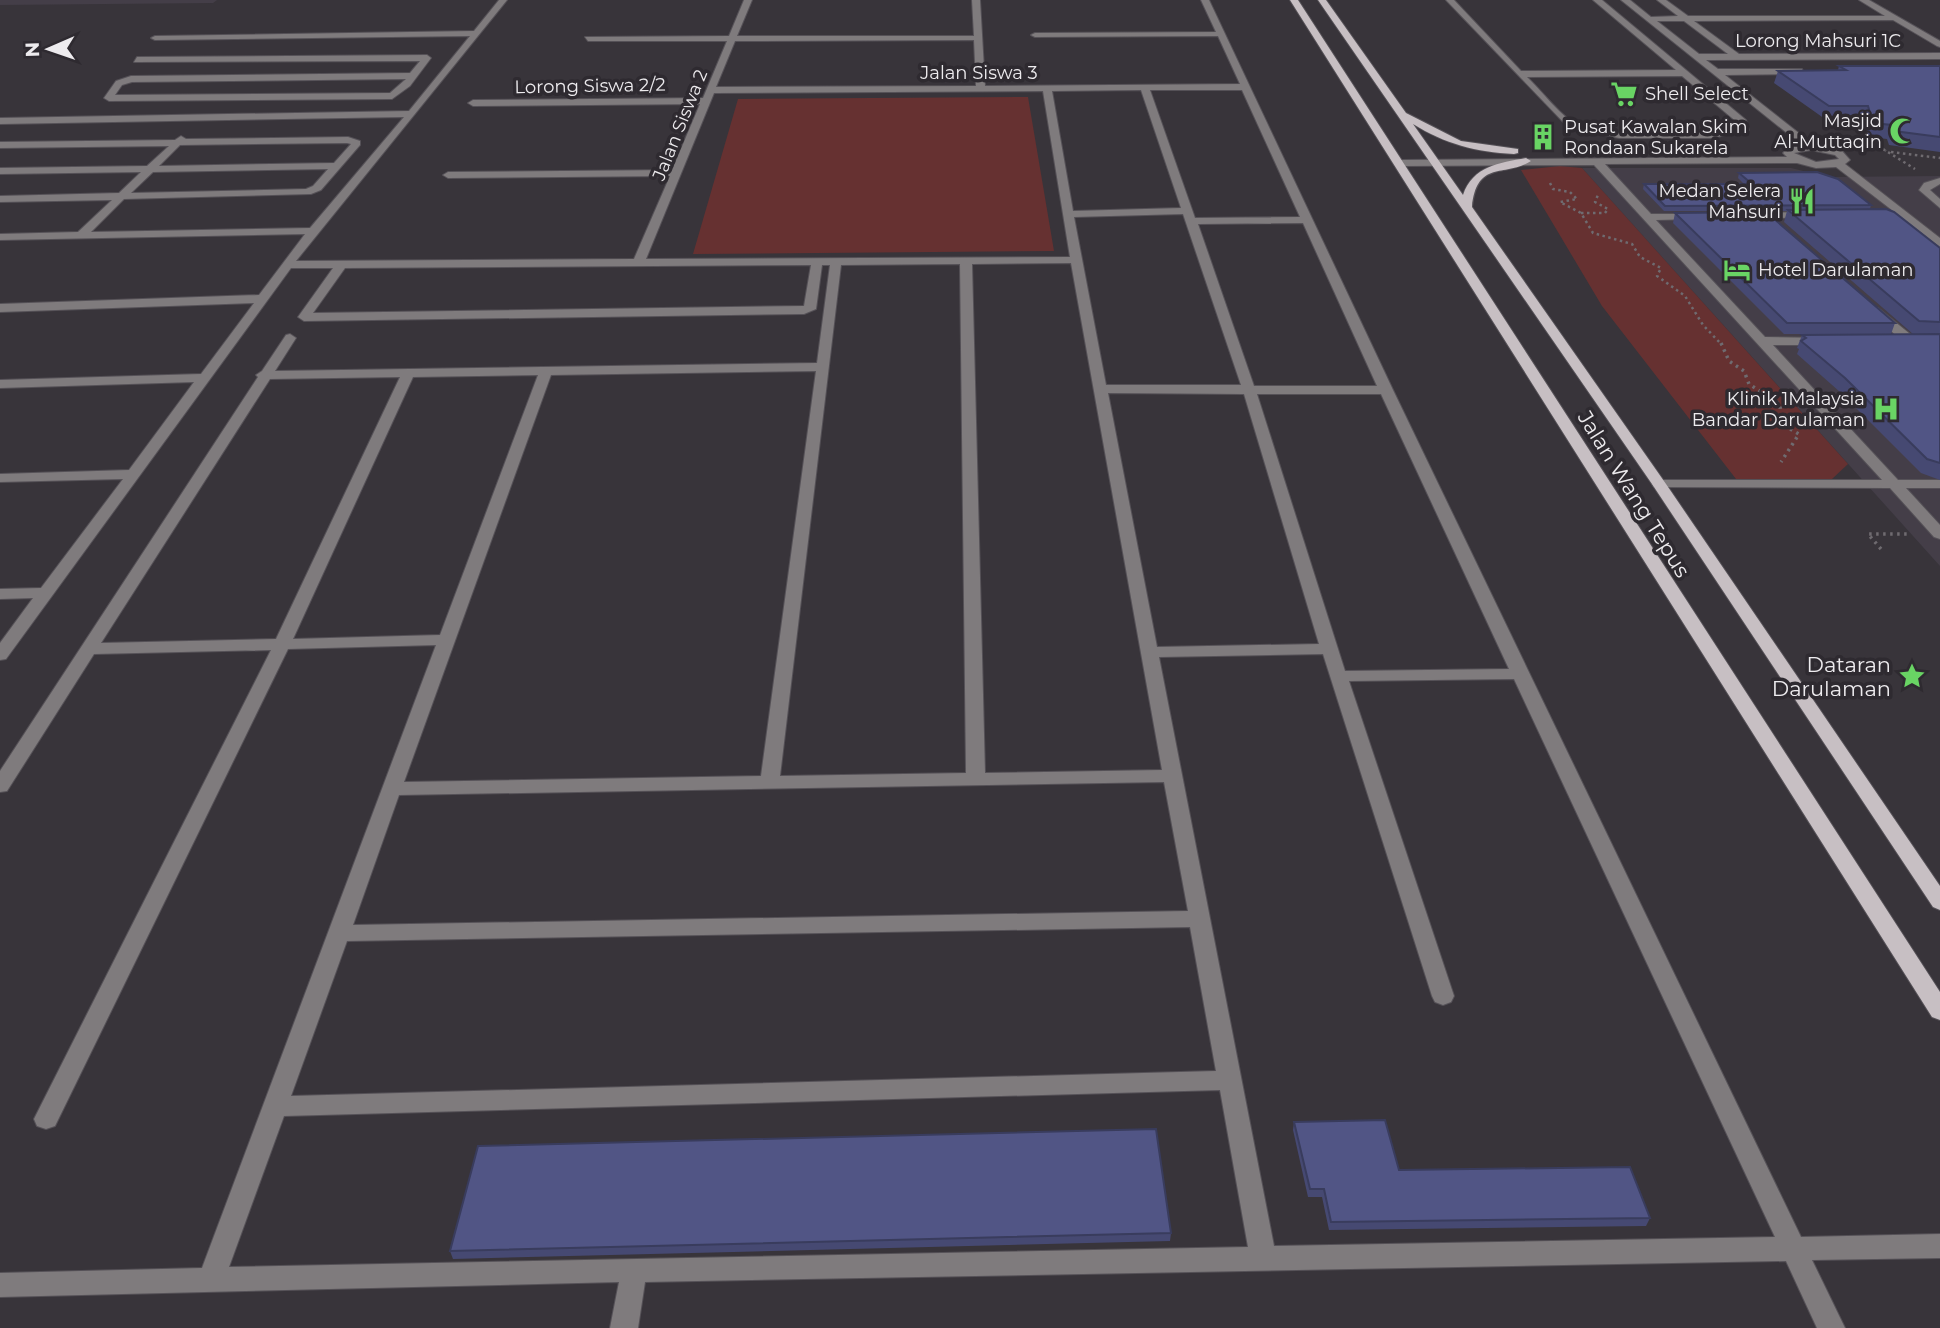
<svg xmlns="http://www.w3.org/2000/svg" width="1940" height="1328" viewBox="0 0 1940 1328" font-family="Montserrat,sans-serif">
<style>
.built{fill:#443e48}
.green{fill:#663131}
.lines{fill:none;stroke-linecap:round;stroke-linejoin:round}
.minor-casing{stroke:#555157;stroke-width:2}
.major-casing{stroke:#555157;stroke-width:2}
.path-far2{stroke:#6f6b70;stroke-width:2;stroke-dasharray:2 2.5;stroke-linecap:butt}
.path-far1{stroke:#6f6b70;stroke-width:2.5;stroke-dasharray:2.5 3.5;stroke-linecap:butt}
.path{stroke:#6f6b70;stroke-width:3.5;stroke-dasharray:2.5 4.5;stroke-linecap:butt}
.minor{fill:#7f7b7d;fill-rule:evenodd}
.major{fill:#c7bfc3;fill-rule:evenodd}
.wall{fill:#464972}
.building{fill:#515585;stroke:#393c5d;stroke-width:2}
.labels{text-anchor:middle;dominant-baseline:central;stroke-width:7;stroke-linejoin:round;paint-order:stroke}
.far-street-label{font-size:18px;fill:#edebee;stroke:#2e2a30}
.far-poi-label{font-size:18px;fill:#edebee;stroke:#2e2a30;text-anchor:start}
.street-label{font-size:21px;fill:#edebee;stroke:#2e2a30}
.poi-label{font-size:21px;fill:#edebee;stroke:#2e2a30;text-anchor:end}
</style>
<rect width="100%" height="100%" fill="#38343a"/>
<path class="built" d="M 0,0 L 217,0 L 213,3 L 0,5 Z
M 1582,168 L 1791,168 L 1828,177 L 1940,176 L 1940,566 Z"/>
<path class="green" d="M 1028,97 L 1054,251 L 693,254 L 738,99 Z
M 1560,166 L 1582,168 L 1848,464 L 1832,479 L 1736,479 L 1602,306 L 1521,170 Z"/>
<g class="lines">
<g class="minor-casing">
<path id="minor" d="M 499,0 L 507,0 L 296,261 L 634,259 L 670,176 L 448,178 L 443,175 L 448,172 L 672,170 L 700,104 L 473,106 L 468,103 L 473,100 L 703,98 L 727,41 L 588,41 L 585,37 L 729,36 L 744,0 L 752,0 L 737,36 L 974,36 L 972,0 L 980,0 L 985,86 L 1240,84 L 1218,36 L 1035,37 L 1031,35 L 1035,33 L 1216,32 L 1201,0 L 1209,0 L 1393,390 L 1801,1237 L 1940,1234 L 1940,1258 L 1812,1260 L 1845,1328 L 1817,1328 L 1786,1261 L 645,1282 L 638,1328 L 610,1328 L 619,1282 L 0,1297 L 0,1273 L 202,1268 L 436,645 L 288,649 L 55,1126 L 46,1129 L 37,1126 L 34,1119 L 271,650 L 94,654 L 7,791 L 0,792 L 0,771 L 258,377 L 256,375 L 262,371 L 286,335 L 290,334 L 296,338 L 275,371 L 817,363 L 830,265 L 822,265 L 816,309 L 804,314 L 304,321 L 298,317 L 333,268 L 291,268 L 6,659 L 0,660 L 0,643 L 33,598 L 0,599 L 0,589 L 41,588 L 123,479 L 0,482 L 0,474 L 129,470 L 194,382 L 0,388 L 0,380 L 201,374 L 254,303 L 0,312 L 0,304 L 259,295 L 305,234 L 0,240 L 0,234 L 78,232 L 112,200 L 0,202 L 0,196 L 119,193 L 141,172 L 0,174 L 0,168 L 147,166 L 169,146 L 0,148 L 0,142 L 175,140 L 181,136 L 186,139 L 348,137 L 360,141 L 360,145 L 321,190 L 311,194 L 124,199 L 91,232 L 310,228 L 404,117 L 0,124 L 0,118 L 409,111 L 470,36 L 155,40 L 151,38 L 155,36 L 474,31 ZM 974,40 L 976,86 L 716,87 L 735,41 ZM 1141,90 L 1181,208 L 1073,211 L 1052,91 ZM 1150,90 L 1242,90 L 1300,217 L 1195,218 ZM 1043,91 L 1070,257 L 646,259 L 714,93 ZM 347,143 L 351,144 L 334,163 L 159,166 L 180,145 ZM 328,169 L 313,186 L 306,189 L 131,193 L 153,172 ZM 1183,214 L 1241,385 L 1106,385 L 1074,217 ZM 1303,223 L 1377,386 L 1254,386 L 1198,224 ZM 1071,263 L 1162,770 L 985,773 L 972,264 ZM 960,264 L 966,773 L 780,776 L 841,265 ZM 811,265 L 804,306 L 313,313 L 345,268 ZM 816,371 L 761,776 L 404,782 L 551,375 ZM 538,375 L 440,635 L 293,639 L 413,377 ZM 400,377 L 276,639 L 101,643 L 270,379 ZM 1108,393 L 1244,394 L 1319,644 L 1157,647 ZM 1257,394 L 1381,394 L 1509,669 L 1345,671 ZM 1323,654 L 1432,996 L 1435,1002 L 1443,1005 L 1451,1002 L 1454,996 L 1349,681 L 1514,679 L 1775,1237 L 1274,1246 L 1159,657 ZM 1164,782 L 1188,911 L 353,925 L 399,795 ZM 1190,927 L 1216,1071 L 291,1096 L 347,941 ZM 1220,1090 L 1248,1247 L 229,1267 L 284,1116 Z
M 1446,0 L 1454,0 L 1521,71 L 1676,70 L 1593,0 L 1602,0 L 1746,120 L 1749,130 L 1712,138 L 1619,138 L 1569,128 ZM 1682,76 L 1738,123 L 1739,128 C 1701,134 1612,140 1578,125 C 1562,118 1540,89 1527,77 Z
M 1621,0 L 1630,0 L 1651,17 L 1678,16 L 1657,0 L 1666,0 L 1688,16 L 1885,16 L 1859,0 L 1869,0 L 1940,41 L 1940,47 L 1937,46 L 1893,20 L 1694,21 L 1739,54 L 1940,53 L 1940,59 L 1706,60 L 1718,69 L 1802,69 L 1803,71 L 1799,74 L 1725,75 L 1814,145 L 1842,151 L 1850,160 L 1845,164 L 1940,238 L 1940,247 L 1836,167 L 1816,168 L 1797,163 L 1605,164 L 1651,214 L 1702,214 L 1702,218 L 1698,219 L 1656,220 L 1765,337 L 1826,338 L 1827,341 L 1821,345 L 1773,345 L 1898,480 L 1940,480 L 1940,488 L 1906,488 L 1940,525 L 1940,539 L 1934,537 L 1890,488 L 1654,487 L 1652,484 L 1659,480 L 1882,480 L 1594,165 L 1401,166 L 1396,163 L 1401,160 L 1787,157 L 1783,153 L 1790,146 L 1802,145 ZM 1657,21 L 1684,21 L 1728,54 L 1699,54 ZM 1811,150 L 1835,155 L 1839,159 L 1816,162 L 1794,153 Z
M 427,55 L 431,58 L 410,86 L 392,99 L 109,101 L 104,98 L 116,81 L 131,76 L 410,73 L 420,61 L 134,62 L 137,57 ZM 406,79 L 390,93 L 115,95 L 122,85 L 132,82 Z
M 1940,178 L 1940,184 L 1930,190 L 1940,199 L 1940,208 L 1919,190 L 1924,183 Z
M 1810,212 L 1814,213 L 1814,217 L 1747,219 L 1742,216 L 1747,213 Z
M 1878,308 L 1915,338 L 1915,344 L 1905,344 L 1874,315 L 1874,309 Z"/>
</g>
<g class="major-casing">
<path id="major" d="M 1290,0 L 1298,0 L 1940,992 L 1940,1020 L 1932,1017 Z
M 1318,0 L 1326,0 L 1406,113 L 1461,141 L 1518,149 L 1518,153 L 1514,154 C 1476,152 1445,144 1413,124 L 1463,195 C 1473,166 1499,163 1526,158 L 1531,161 C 1505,178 1477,159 1472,207 L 1666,484 L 1940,886 L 1940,910 L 1933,907 L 1652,484 Z"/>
</g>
<path class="path-far2" d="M 1839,115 L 1886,151"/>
<path class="path-far1" d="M 1883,149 L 1915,169
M 1891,152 L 1940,158
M 1550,183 L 1553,189 L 1570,192 L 1577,199 L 1560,202 L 1581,213 L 1593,233 L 1632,244 L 1640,257 L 1661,268 L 1657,276 L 1685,296 L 1703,325 L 1722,345
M 1581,213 L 1605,213 L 1608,209 L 1595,202 L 1598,195"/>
<path class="path" d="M 1721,343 L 1729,361 L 1744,371 L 1749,384 L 1780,404 L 1781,424 L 1799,434 L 1781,462
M 1881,549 L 1868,534 L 1907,534"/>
<use href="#minor" class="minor"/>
<use href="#major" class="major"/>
</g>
<path class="wall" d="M 1839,66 L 1940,66 L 1940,152 L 1889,145 L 1887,139 L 1869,137 L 1863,119 L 1825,119 L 1774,83 L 1778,71 L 1838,70 Z
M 1739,173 L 1871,205 L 1870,209 L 1940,248 L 1940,480 L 1921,473 L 1840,392 L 1797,354 L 1799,349 L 1797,348 L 1802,335 L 1832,334 L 1784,334 L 1673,223 L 1675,213 L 1895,323 L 1891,334 L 1913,334 L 1784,222 L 1787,211 L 1664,211 L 1643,189 L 1644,184 L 1744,184 L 1738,178 Z
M 1294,1122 L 1399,1170 L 1650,1218 L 1646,1226 L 1329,1230 L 1322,1197 L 1308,1197 L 1293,1130 Z
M 1171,1233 L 1170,1241 L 453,1259 L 450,1251 Z"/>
<path class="building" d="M 1839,66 L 1940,66 L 1940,137 L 1894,131 L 1892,125 L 1873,123 L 1868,106 L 1829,106 L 1778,71 L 1846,70 Z
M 1817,172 L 1838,179 L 1871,205 L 1665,206 L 1644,184 L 1752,184 L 1739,173 Z
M 1886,209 L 1894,212 L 1940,248 L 1940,322 L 1919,321 L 1788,210 Z
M 1766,212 L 1895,323 L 1787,323 L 1675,213 Z
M 1940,334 L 1940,463 L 1927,459 L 1845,378 L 1801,341 L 1806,338 L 1802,335 Z
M 1385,1120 L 1399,1170 L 1630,1167 L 1650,1218 L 1331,1222 L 1324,1189 L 1310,1189 L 1294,1122 Z
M 1156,1129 L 1171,1233 L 450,1251 L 478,1146 Z"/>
<defs>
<g id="supermarket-bare" transform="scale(2.1)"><path d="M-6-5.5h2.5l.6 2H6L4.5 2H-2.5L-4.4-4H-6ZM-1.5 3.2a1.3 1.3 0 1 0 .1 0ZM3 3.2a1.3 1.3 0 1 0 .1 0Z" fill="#69d464" stroke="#2e2a30" stroke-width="2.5" paint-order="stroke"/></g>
<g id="mosque-bare" transform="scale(2.1)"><path d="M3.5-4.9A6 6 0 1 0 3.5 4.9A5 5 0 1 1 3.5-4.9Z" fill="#69d464" stroke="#2e2a30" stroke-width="2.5" paint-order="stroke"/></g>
<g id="building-bare" transform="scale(2.1)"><path d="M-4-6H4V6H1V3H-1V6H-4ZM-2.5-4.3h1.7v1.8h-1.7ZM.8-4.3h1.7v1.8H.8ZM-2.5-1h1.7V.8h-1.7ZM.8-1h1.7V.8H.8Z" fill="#69d464" stroke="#2e2a30" stroke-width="2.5" paint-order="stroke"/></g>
<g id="restaurant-bare" transform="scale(2.1)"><path d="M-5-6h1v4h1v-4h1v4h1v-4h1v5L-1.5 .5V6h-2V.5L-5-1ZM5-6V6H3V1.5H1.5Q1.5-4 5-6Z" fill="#69d464" stroke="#2e2a30" stroke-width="2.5" paint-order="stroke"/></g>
<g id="hotel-bare" transform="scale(2.1)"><path d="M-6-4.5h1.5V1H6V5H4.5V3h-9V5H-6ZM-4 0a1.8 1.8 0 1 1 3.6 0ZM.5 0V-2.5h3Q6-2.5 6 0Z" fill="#69d464" stroke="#2e2a30" stroke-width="2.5" paint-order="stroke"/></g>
<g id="hospital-bare" transform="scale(2.1)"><path d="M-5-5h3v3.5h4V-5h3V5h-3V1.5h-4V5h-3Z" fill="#69d464" stroke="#2e2a30" stroke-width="2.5" paint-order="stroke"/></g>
<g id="sight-bare" transform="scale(2.1)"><path d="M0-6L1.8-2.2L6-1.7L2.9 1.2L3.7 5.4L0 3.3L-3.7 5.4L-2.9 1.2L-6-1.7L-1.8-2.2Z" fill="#69d464" stroke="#2e2a30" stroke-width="2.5" paint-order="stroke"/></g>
</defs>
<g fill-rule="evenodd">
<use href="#supermarket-bare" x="1624" y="94"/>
<use href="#mosque-bare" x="1903" y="131"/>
<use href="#building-bare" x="1543" y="137"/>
<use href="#restaurant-bare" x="1802" y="201"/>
<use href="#hotel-bare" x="1737" y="270"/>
<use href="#hospital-bare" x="1886" y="409"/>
<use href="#sight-bare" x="1912" y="676"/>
</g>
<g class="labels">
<g class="far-street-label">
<text x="1818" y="41">Lorong Mahsuri 1C</text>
<text x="979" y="73">Jalan Siswa 3</text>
<text transform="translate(590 86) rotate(-1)">Lorong Siswa 2/2</text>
<text transform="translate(680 125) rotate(-68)">Jalan Siswa 2</text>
</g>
<g class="far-poi-label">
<text x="1645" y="94">Shell Select</text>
<text x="1882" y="121" text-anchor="end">Masjid<tspan x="1882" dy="21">Al-Muttaqin</tspan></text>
<text x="1564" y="127">Pusat Kawalan Skim<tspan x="1564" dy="21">Rondaan Sukarela</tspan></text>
<text x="1781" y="191" text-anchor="end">Medan Selera<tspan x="1781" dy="21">Mahsuri</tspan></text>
<text x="1758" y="270">Hotel Darulaman</text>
<text x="1865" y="399" text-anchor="end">Klinik 1Malaysia<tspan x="1865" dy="21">Bandar Darulaman</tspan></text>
</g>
<g class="street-label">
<text transform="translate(1634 494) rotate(58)">Jalan Wang Tepus</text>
</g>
<g class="poi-label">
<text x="1891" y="664">Dataran<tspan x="1891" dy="24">Darulaman</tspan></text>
</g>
</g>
<g transform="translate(49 49) rotate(268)" stroke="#2e2a30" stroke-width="5" paint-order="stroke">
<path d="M0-5L12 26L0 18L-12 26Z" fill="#edebee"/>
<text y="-10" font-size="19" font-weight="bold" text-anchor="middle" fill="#edebee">N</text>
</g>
</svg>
